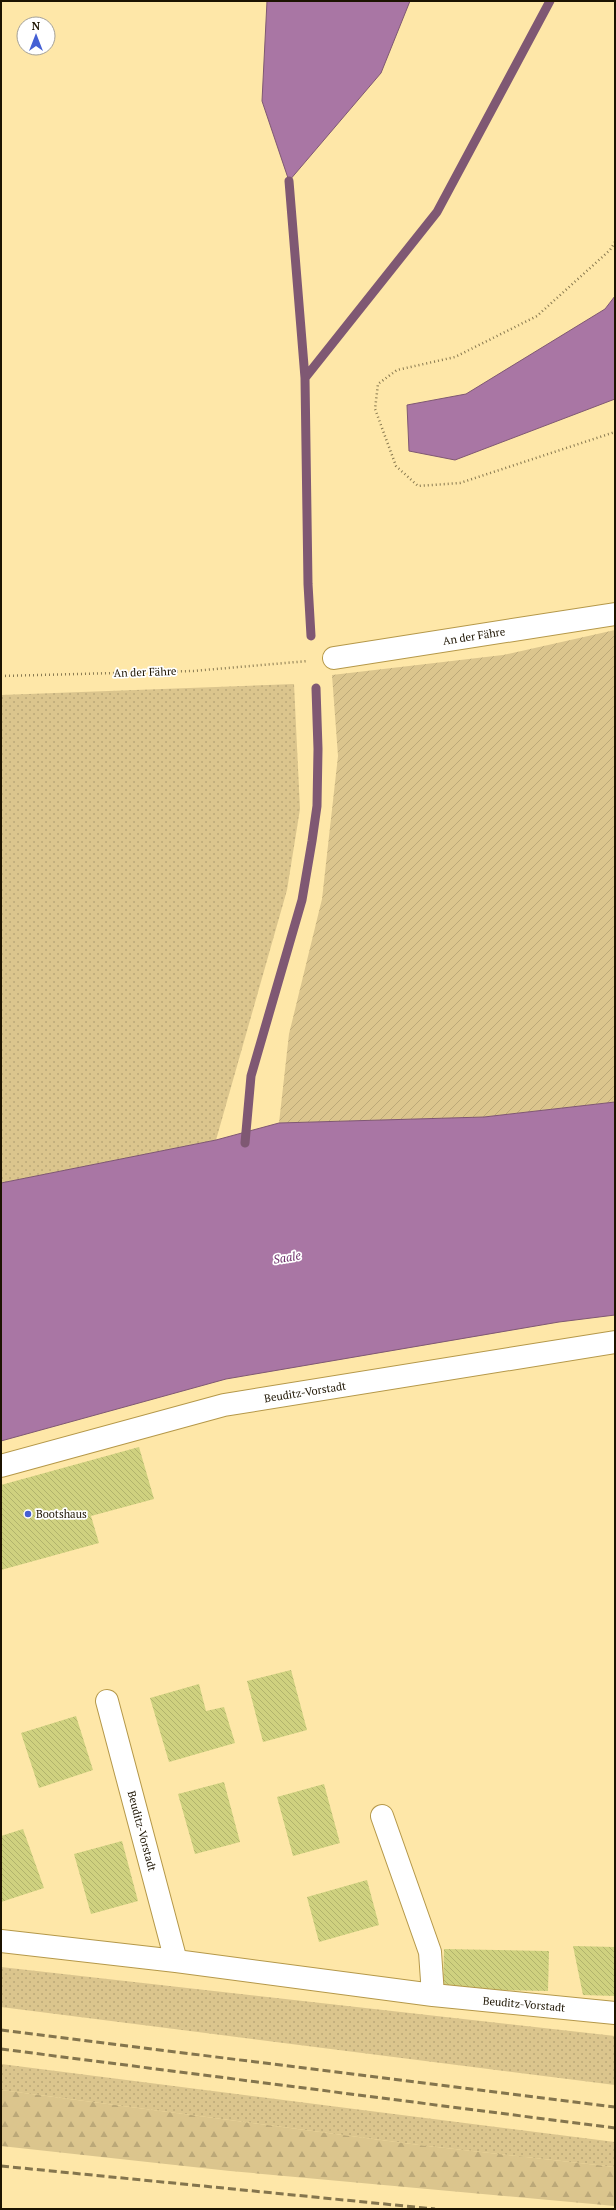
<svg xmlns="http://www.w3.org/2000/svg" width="616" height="2210" viewBox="0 0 616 2210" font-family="'PT Serif',serif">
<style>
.grass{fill:url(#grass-dots)}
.forest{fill:url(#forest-firs)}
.garden{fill:url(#garden-furrows)}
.water{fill:#a976a4;stroke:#7f5873}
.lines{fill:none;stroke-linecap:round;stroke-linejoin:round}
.stream{stroke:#7f5873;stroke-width:9}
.building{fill:url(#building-back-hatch)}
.minor-casing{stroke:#b59849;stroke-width:24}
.path{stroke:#887950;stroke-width:2.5;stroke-dasharray:1 3;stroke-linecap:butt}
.minor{stroke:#fff;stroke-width:22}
.rail{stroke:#84754d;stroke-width:3;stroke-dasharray:8 4;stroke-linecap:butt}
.poi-dot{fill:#4560d4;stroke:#fff;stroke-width:1.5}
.labels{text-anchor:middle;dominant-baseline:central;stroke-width:3.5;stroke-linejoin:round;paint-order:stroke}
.street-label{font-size:11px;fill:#1c1300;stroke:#fff}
.poi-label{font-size:11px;fill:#1c1300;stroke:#fff;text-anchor:start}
.water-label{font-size:12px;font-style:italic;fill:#6c2e69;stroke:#fff}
</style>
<defs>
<pattern id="grass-dots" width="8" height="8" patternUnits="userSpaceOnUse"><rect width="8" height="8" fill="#dbc58d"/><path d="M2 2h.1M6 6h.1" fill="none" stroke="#bba878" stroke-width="1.8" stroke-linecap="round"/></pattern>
<pattern id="forest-firs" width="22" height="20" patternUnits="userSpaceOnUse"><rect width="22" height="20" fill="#dbc58d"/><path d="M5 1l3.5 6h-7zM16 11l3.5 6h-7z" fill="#bba878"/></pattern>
<pattern id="garden-furrows" width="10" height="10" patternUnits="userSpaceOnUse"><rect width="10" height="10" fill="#dbc58d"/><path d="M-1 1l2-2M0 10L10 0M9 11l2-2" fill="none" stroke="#bba878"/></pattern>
<pattern id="building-back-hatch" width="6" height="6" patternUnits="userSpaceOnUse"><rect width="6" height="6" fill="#cfd17f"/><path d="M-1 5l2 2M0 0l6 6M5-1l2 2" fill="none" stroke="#b1b36c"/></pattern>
</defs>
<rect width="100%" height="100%" fill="#fee7a8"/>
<path class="grass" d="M 294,684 L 300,809 L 287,890 L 216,1140 L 1,1183 L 1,695 Z
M 1,1967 L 615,2036 L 615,2085 L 1,2007 Z
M 1,2064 L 615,2142 L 615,2167 L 419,2145 L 1,2090 Z"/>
<path class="forest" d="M 1,2090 L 419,2145 L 615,2167 L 615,2206 L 230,2171 L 1,2146 Z"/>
<path class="garden" d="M 615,630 L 615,1102 L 484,1117 L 279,1123 L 289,1034 L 322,899 L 338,756 L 332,675 L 503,655 Z"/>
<path class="water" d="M 267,1 L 410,1 L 381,73 L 289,181 L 262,101 Z
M 615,296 L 615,399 L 455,460 L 409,451 L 407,405 L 466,394 L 605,309 Z
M 615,1102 L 615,1315 L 559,1322 L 226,1379 L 1,1441 L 1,1183 L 216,1140 L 279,1123 L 484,1117 Z"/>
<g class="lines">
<path class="stream" d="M 289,181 L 305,378 L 308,584 L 311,636
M 305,378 L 437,212 L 550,1
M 245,1143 L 251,1076 L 302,900 L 312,841 L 317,806 L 318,749 L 316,688"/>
</g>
<path class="building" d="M 139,1447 L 154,1499 L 91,1516 L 99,1543 L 1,1570 L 1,1485 Z
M 291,1670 L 307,1730 L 263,1742 L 247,1681 Z
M 199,1684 L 206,1711 L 224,1707 L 235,1743 L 169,1762 L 150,1698 Z
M 76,1716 L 93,1770 L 39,1788 L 21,1733 Z
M 224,1782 L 240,1842 L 195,1854 L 178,1794 Z
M 324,1784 L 340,1843 L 293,1856 L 277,1797 Z
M 23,1829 L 44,1888 L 1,1902 L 1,1836 Z
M 122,1841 L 138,1901 L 91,1914 L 74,1854 Z
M 367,1880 L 379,1925 L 319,1942 L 307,1897 Z
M 573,1946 L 615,1947 L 615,1996 L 583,1995 Z
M 444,1949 L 549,1951 L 548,1991 L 443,1989 Z"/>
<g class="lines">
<g class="minor-casing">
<path id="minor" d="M 334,658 L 615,614
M 1,1466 L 224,1405 L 615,1342
M 107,1701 L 176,1961
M 382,1816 L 430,1952 L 433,1995
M 1,1941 L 176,1961 L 433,1995 L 615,2013"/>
</g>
<path class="path" d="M 615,242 L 610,250 L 537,316 L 455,357 L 397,370 L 378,384 L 375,409 L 396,466 L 418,486 L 460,483 L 615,432
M 1,676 L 193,671 L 308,661"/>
<use href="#minor" class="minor"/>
<path class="rail" d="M 1,2030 L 615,2107
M 1,2049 L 615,2128
M 1,2166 L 435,2209"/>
</g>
<circle class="poi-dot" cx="28" cy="1514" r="4"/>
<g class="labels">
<g class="street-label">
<text transform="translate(474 636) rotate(-9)">An der Fähre</text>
<text transform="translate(145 672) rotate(-2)">An der Fähre</text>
<text transform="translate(305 1392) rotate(-9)">Beuditz-Vorstadt</text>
<text transform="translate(142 1831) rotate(75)">Beuditz-Vorstadt</text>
<text transform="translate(524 2004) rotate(5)">Beuditz-Vorstadt</text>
</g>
<g class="poi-label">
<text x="36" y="1514">Bootshaus</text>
</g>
<g class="water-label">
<text transform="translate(287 1257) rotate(-9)">Saale</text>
</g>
</g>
<rect width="616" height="2210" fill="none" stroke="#1c1300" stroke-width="4"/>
<g transform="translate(36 36)"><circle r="19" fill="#ffffff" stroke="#a4a199"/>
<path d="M0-3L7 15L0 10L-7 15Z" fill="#4560d4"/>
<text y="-6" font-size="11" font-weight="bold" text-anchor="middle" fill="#1c1300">N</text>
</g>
</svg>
